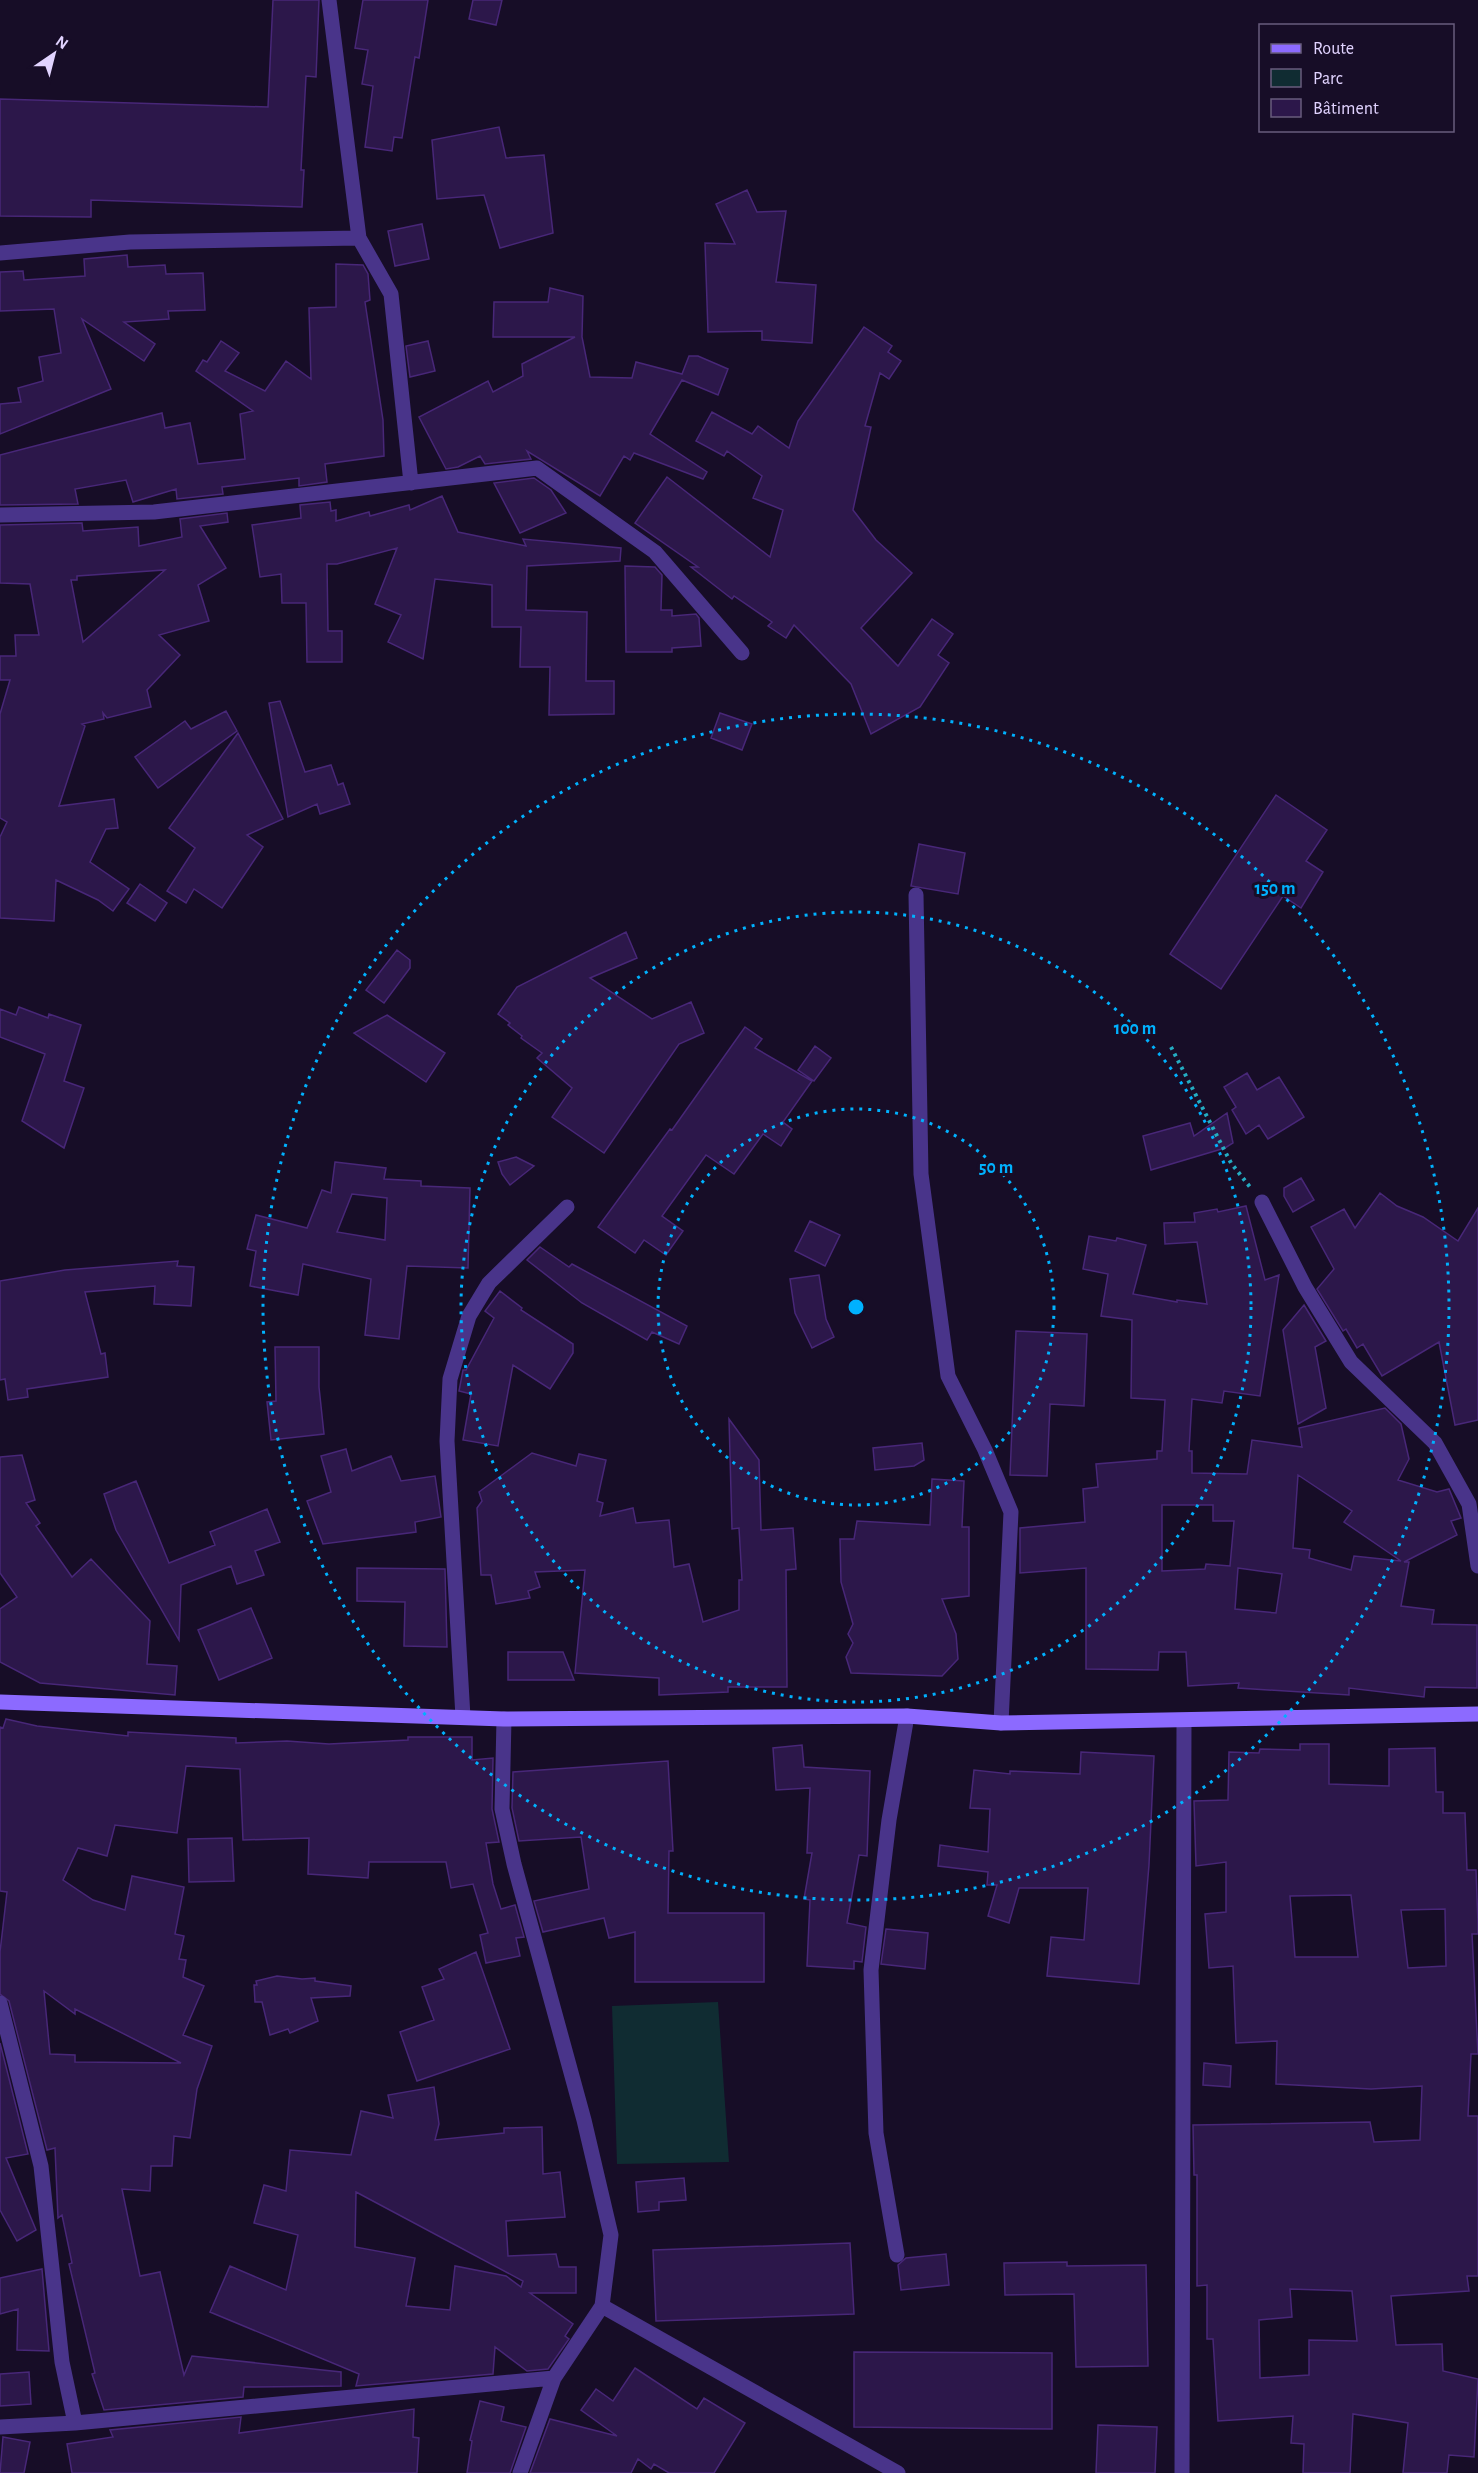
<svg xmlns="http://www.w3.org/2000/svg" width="1478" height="2473" viewBox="0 0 1478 2473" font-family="'Alegreya Sans',sans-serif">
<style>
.green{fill:#102c32}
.building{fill:#2c174a;stroke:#482778;stroke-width:1.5;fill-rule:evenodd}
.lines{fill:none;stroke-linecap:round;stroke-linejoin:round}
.path{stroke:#24acc2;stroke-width:4;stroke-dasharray:3 4.5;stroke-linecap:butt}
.service{stroke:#49348a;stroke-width:15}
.minor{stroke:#49348a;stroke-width:15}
.secondary{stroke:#8c6aff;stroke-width:15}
.ring{fill:none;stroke:#00b1fe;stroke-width:3;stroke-dasharray:3 6}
.centre{fill:#00b1fe;stroke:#170d27;stroke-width:3}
.ring-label{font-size:18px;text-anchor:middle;font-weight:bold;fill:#00b1fe;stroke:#170d27;stroke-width:6;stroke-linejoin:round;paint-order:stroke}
</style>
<rect width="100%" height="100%" fill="#170d27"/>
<path class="green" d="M 718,2002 L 729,2162 L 617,2164 L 612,2006 Z"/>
<path class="building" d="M 273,0 L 319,0 L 316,77 L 306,76 L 301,170 L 304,170 L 302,207 L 91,200 L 91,217 L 0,216 L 0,99 L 268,107 Z
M 363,0 L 428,0 L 419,58 L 415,57 L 402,138 L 394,137 L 392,151 L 365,147 L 373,86 L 362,84 L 368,50 L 355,48 Z
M 473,0 L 502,0 L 496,25 L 469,19 Z
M 499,127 L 506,158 L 544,155 L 553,233 L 500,248 L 484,195 L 437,199 L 432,140 Z
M 747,190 L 757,212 L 786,211 L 776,282 L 816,285 L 812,343 L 762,340 L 762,331 L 708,332 L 705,243 L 735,244 L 716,204 Z
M 422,224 L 429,259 L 395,266 L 388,231 Z
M 127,255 L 128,267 L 165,265 L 166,274 L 203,273 L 205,310 L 168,311 L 169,319 L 124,322 L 155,344 L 144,361 L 82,319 L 111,389 L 0,434 L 0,404 L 21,402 L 18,388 L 43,381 L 39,357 L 61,353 L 54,309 L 0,311 L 0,272 L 23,271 L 24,280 L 85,276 L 84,259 Z
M 336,264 L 363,265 L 368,274 L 370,300 L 365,302 L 383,420 L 384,456 L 325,464 L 327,482 L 299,486 L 299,478 L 222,487 L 223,494 L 177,499 L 176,489 L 133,502 L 126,480 L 75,489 L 78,504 L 0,505 L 0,455 L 162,413 L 165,428 L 190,423 L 198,464 L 245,459 L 240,414 L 253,411 L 196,371 L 203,360 L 207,362 L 221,341 L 239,353 L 225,371 L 265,391 L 286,361 L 311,379 L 309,308 L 336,307 Z
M 550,288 L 583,296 L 582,337 L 590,377 L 632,378 L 636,362 L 682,374 L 689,356 L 698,356 L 728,369 L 718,395 L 682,380 L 650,434 L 707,472 L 703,479 L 634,453 L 630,460 L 624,456 L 600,496 L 527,451 L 531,459 L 485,464 L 480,456 L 458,467 L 446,469 L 419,417 L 488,381 L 493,392 L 523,376 L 522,364 L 575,337 L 493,337 L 494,302 L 548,302 Z
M 864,327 L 892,346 L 888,352 L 901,361 L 889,379 L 880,373 L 865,426 L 871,427 L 853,510 L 876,540 L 912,573 L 861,628 L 898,666 L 932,619 L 953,634 L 938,655 L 949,663 L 920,707 L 871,734 L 851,684 L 794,625 L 786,638 L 768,626 L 772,622 L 734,596 L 732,599 L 691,567 L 698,567 L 635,523 L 667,477 L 770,557 L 783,510 L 753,498 L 762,476 L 727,451 L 724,456 L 696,441 L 712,412 L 752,434 L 758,426 L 789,448 L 798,421 Z
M 428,341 L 435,371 L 410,377 L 406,346 Z
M 534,478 L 551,490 L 566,513 L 520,533 L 494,483 Z
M 442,496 L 458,532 L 526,546 L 523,539 L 621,548 L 620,561 L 527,566 L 526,610 L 587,612 L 586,681 L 614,681 L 614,714 L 549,715 L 550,667 L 520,667 L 521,627 L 492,627 L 492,585 L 435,579 L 423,659 L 388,642 L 401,615 L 375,604 L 397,548 L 337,564 L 327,564 L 328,631 L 342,631 L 342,662 L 307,662 L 306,603 L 282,603 L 281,574 L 260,577 L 252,525 L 301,518 L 300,505 L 330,502 L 331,511 L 336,510 L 336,521 L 369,512 L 370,516 L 409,505 L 410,510 Z
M 227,513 L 228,522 L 200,526 L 226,568 L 198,585 L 209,621 L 159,635 L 180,655 L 147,690 L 151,707 L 107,718 L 103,713 L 104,719 L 82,724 L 85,726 L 59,806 L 114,799 L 118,828 L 106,829 L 90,862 L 129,889 L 113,911 L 98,900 L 56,880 L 54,921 L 0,918 L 0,837 L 7,822 L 0,818 L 0,714 L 10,680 L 0,680 L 0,656 L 16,656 L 15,635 L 39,635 L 30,584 L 0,583 L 0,525 L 82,523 L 83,531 L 138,527 L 139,546 L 182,537 L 180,519 ZM 165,570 L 83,642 L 71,580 L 77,580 L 77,576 Z
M 625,566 L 655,567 L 662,575 L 661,610 L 672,610 L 672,616 L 696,614 L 699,618 L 701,646 L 672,648 L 672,652 L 626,652 Z
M 280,701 L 305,772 L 331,765 L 338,785 L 343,783 L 350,804 L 320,814 L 317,804 L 288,817 L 269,703 Z
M 226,711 L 237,731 L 158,788 L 135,757 L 185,721 L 191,729 Z
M 720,713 L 752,724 L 742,750 L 711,738 Z
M 238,733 L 283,819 L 247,835 L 263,847 L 222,908 L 194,889 L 186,903 L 167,891 L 195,848 L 169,828 Z
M 1276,795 L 1327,830 L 1306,861 L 1323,872 L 1301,908 L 1283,896 L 1221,989 L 1170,954 Z
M 919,844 L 965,853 L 958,894 L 911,886 Z
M 140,884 L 167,903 L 155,921 L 127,903 Z
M 626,932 L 637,958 L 590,978 L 652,1019 L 691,1002 L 704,1033 L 679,1044 L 604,1153 L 552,1117 L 572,1088 L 537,1058 L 542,1053 L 521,1038 L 522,1036 L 508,1025 L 510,1023 L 498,1014 L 517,987 Z
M 397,950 L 410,960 L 410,968 L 384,1003 L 366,990 Z
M 19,1007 L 48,1018 L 49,1014 L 81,1025 L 64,1081 L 84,1088 L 64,1148 L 22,1121 L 45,1054 L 0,1037 L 0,1009 L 16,1015 Z
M 387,1015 L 445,1053 L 426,1082 L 354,1033 Z
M 745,1027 L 762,1039 L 755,1048 L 812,1081 L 783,1122 L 792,1129 L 781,1146 L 763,1134 L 734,1174 L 706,1155 L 662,1216 L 683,1231 L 666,1255 L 644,1240 L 635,1253 L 598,1227 L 670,1129 L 672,1130 Z
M 815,1046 L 831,1058 L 814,1081 L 798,1070 Z
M 1247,1073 L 1257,1090 L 1279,1077 L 1304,1117 L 1268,1139 L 1259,1125 L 1246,1134 L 1232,1110 L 1236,1107 L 1224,1087 Z
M 1227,1113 L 1233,1143 L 1225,1148 L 1151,1170 L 1143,1136 L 1190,1123 L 1194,1136 Z
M 516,1157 L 534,1166 L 510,1185 L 502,1174 L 498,1162 Z
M 335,1162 L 386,1168 L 384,1179 L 421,1181 L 421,1186 L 470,1188 L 468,1268 L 407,1266 L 399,1339 L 365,1335 L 371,1279 L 303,1264 L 298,1295 L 250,1286 L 256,1251 L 247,1249 L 256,1215 L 307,1228 L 322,1190 L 331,1193 ZM 352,1194 L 387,1198 L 385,1240 L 337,1232 Z
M 1301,1178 L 1314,1200 L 1293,1212 L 1284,1196 L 1284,1188 Z
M 1380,1193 L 1397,1206 L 1423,1217 L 1458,1241 L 1478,1208 L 1478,1420 L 1455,1425 L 1439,1342 L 1382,1376 L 1363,1344 L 1357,1348 L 1346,1329 L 1343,1331 L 1317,1289 L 1334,1269 L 1311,1227 L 1344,1209 L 1355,1228 Z
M 1246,1206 L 1265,1280 L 1279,1275 L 1260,1396 L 1224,1391 L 1222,1403 L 1192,1399 L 1189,1451 L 1192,1451 L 1192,1473 L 1247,1474 L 1252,1440 L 1302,1447 L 1299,1428 L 1385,1408 L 1401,1424 L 1409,1459 L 1398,1480 L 1437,1492 L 1449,1489 L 1461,1518 L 1451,1521 L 1457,1535 L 1404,1562 L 1409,1562 L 1401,1606 L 1434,1610 L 1432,1624 L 1477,1625 L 1477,1688 L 1425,1687 L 1424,1697 L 1349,1688 L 1349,1695 L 1238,1688 L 1239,1683 L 1188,1686 L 1186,1652 L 1159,1652 L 1158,1670 L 1086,1669 L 1086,1568 L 1020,1573 L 1020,1528 L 1085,1522 L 1083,1489 L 1098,1487 L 1096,1464 L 1157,1459 L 1157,1451 L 1162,1451 L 1165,1400 L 1131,1398 L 1132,1320 L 1101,1316 L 1108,1274 L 1083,1269 L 1089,1236 L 1116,1241 L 1117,1238 L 1146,1245 L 1133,1294 L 1177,1302 L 1177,1300 L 1207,1304 L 1197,1242 L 1165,1244 L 1164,1223 L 1195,1222 L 1194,1213 L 1217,1209 L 1218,1212 ZM 1298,1475 L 1352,1511 L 1344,1522 L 1401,1561 L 1354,1556 L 1351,1570 L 1309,1558 L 1310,1550 L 1293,1548 ZM 1162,1505 L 1213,1505 L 1213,1521 L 1234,1521 L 1230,1566 L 1206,1564 L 1205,1569 L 1162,1571 ZM 1238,1568 L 1282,1574 L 1276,1613 L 1235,1609 Z
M 810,1221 L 840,1235 L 825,1266 L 795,1251 Z
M 540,1247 L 569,1267 L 572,1264 L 687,1326 L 679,1344 L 652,1332 L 647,1340 L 582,1303 L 527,1260 Z
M 178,1261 L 177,1266 L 194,1267 L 191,1306 L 154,1304 L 155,1286 L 85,1292 L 101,1354 L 105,1353 L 108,1377 L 27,1389 L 28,1397 L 8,1400 L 5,1379 L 0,1380 L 0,1281 L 65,1270 Z
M 819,1275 L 826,1319 L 834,1337 L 812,1348 L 795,1313 L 790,1279 Z
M 500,1291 L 522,1308 L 521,1310 L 573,1344 L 573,1353 L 550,1389 L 513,1365 L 498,1446 L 463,1440 L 471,1394 L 459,1391 L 463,1370 L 466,1370 L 494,1318 L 485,1311 Z
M 1304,1305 L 1326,1341 L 1315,1347 L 1326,1408 L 1298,1424 L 1283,1330 Z
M 1016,1331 L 1087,1334 L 1084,1406 L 1050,1404 L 1047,1476 L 1010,1475 Z
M 275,1347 L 319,1347 L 319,1387 L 324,1434 L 271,1440 L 267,1402 L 276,1401 Z
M 729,1419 L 759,1460 L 761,1530 L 793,1528 L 796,1569 L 786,1570 L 787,1687 L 728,1687 L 728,1692 L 659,1695 L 659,1678 L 575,1673 L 585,1570 L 535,1572 L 540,1587 L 528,1591 L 530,1598 L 496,1604 L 491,1575 L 481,1575 L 477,1508 L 482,1501 L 479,1492 L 532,1453 L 576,1466 L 579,1454 L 606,1460 L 597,1501 L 603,1503 L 600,1516 L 633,1508 L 636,1523 L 669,1520 L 674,1567 L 689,1564 L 703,1622 L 739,1610 L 739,1580 L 742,1580 L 739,1528 L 732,1529 Z
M 922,1443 L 924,1460 L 914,1466 L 875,1470 L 873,1448 Z
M 346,1449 L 352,1471 L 391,1456 L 401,1481 L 435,1476 L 441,1517 L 415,1522 L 416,1532 L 323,1544 L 307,1501 L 331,1492 L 321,1456 Z
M 22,1455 L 35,1500 L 26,1503 L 40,1523 L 36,1526 L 72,1577 L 91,1559 L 150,1621 L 147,1664 L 177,1666 L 175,1695 L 40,1683 L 0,1662 L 0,1609 L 17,1597 L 0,1573 L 0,1457 Z
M 932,1479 L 964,1481 L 962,1527 L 969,1527 L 969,1596 L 942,1599 L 956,1634 L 958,1659 L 942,1676 L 851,1673 L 846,1657 L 853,1643 L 848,1634 L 853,1624 L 841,1582 L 840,1539 L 854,1539 L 857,1521 L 930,1525 Z
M 136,1481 L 169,1563 L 215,1545 L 210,1532 L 267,1509 L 280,1542 L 255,1551 L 264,1575 L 237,1584 L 231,1566 L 181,1585 L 179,1640 L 116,1530 L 104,1494 Z
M 357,1568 L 445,1569 L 447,1647 L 404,1646 L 405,1602 L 357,1601 Z
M 251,1608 L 272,1658 L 219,1680 L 198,1630 Z
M 508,1652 L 563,1652 L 574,1680 L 508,1680 Z
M 6,1719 L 37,1726 L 128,1736 L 128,1732 L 236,1738 L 236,1743 L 287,1741 L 329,1744 L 408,1740 L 408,1737 L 472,1737 L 472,1760 L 493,1758 L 492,1809 L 499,1842 L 486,1843 L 493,1884 L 501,1909 L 515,1905 L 524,1937 L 516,1938 L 520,1956 L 486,1963 L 480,1935 L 488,1933 L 473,1884 L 451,1888 L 446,1862 L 369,1862 L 368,1878 L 308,1874 L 309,1838 L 243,1840 L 240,1769 L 186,1766 L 177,1833 L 115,1825 L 107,1856 L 78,1848 L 63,1880 L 93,1900 L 125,1910 L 132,1876 L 184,1887 L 175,1934 L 184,1936 L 179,1959 L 186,1960 L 183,1977 L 204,1986 L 183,2035 L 212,2046 L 197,2089 L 190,2138 L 174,2136 L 172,2166 L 151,2166 L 150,2191 L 122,2189 L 140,2276 L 160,2272 L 184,2375 L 192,2356 L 341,2372 L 341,2386 L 244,2387 L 243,2397 L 104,2410 L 92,2374 L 95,2373 L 69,2264 L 72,2263 L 62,2215 L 58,2218 L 55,2148 L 47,2150 L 9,2001 L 0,1994 L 0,1952 L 7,1892 L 0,1891 L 0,1727 L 3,1728 ZM 44,1991 L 75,2014 L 75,2009 L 181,2063 L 75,2062 L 75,2055 L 50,2054 Z
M 1300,1744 L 1329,1744 L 1329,1784 L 1389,1786 L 1389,1749 L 1435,1748 L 1436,1792 L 1443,1792 L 1443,1813 L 1465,1813 L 1467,1870 L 1476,1870 L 1478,1924 L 1478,1934 L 1472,1934 L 1478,2054 L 1471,2054 L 1468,2116 L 1478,2116 L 1478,2276 L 1467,2276 L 1469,2291 L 1391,2296 L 1396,2345 L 1442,2344 L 1443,2371 L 1478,2379 L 1474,2457 L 1449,2455 L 1447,2473 L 1403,2473 L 1408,2423 L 1353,2414 L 1350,2473 L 1303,2473 L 1304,2444 L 1291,2443 L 1293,2416 L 1218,2421 L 1213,2339 L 1207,2339 L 1207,2285 L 1197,2286 L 1197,2175 L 1194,2175 L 1193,2125 L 1370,2122 L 1374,2142 L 1420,2140 L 1422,2086 L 1371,2089 L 1276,2084 L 1277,2041 L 1236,2043 L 1233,1966 L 1209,1968 L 1205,1914 L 1226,1912 L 1226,1862 L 1196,1866 L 1194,1801 L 1228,1800 L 1229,1752 L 1259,1753 L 1260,1749 L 1300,1750 ZM 1351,1895 L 1358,1957 L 1295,1957 L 1290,1896 ZM 1445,1909 L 1446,1966 L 1408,1968 L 1401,1910 ZM 1290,2289 L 1352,2291 L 1357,2341 L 1309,2340 L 1309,2375 L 1260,2378 L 1259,2320 L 1292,2317 Z
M 802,1745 L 804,1767 L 870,1771 L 867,1856 L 859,1855 L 847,1923 L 866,1927 L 862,1962 L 854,1961 L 854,1969 L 807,1966 L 810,1900 L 804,1899 L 812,1853 L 807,1853 L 810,1788 L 776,1790 L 773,1748 Z
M 1081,1752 L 1154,1756 L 1149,1865 L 1139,1984 L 1047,1976 L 1051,1937 L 1084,1940 L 1088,1888 L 1019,1888 L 1009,1923 L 988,1916 L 997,1885 L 987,1885 L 988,1872 L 938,1866 L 940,1845 L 988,1852 L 990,1809 L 970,1808 L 974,1770 L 1010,1774 L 1010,1771 L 1080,1774 Z
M 668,1761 L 673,1851 L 669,1851 L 668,1913 L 764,1913 L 764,1982 L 635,1982 L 635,1932 L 609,1938 L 604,1918 L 543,1932 L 534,1901 L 589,1889 L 581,1837 L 519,1841 L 512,1808 L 513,1772 Z
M 232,1838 L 234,1881 L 189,1882 L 188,1839 Z
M 886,1929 L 928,1933 L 925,1969 L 881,1964 Z
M 476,1952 L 510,2049 L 417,2081 L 400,2032 L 434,2020 L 422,1987 L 444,1979 L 439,1969 Z
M 277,1976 L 302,1979 L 315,1978 L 315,1981 L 351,1986 L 350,1996 L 311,1998 L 318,2021 L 290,2033 L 288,2029 L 270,2035 L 262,2002 L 255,2002 L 254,1985 L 257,1985 L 256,1981 Z
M 0,2043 L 28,2154 L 6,2158 L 36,2230 L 17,2241 L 0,2210 Z
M 1204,2063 L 1231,2066 L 1230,2087 L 1203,2085 Z
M 434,2087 L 439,2124 L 435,2140 L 504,2133 L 504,2128 L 542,2127 L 543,2174 L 560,2172 L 565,2217 L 506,2221 L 508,2256 L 556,2254 L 559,2267 L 576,2267 L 576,2293 L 530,2293 L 573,2324 L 565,2336 L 569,2339 L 548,2369 L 527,2371 L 495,2347 L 493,2374 L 356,2386 L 359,2374 L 210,2312 L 230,2266 L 286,2290 L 298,2235 L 254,2223 L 264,2185 L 286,2191 L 290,2150 L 351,2155 L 361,2111 L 393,2118 L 388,2095 ZM 356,2192 L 523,2281 L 521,2287 L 506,2276 L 455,2266 L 450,2310 L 406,2306 L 415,2258 L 355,2247 Z
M 684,2178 L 686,2200 L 659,2202 L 659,2210 L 638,2212 L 636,2182 Z
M 850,2243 L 854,2314 L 656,2321 L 653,2250 Z
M 946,2254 L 949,2285 L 901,2290 L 898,2265 L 906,2258 Z
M 1067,2262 L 1067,2266 L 1146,2265 L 1148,2366 L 1076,2367 L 1074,2294 L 1005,2295 L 1004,2263 Z
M 42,2269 L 49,2351 L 17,2350 L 18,2309 L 0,2314 L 0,2278 Z
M 854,2352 L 1052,2353 L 1052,2429 L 854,2427 Z
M 635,2368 L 697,2409 L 704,2398 L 745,2423 L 714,2473 L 669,2473 L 654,2464 L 651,2469 L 638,2459 L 631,2473 L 530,2473 L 550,2419 L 617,2436 L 581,2410 L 596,2389 L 613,2401 Z
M 29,2372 L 31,2404 L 0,2406 L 0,2374 Z
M 480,2401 L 504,2407 L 501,2421 L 526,2427 L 510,2473 L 467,2473 L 472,2441 L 470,2440 Z
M 414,2409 L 413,2437 L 419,2438 L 417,2473 L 72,2473 L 67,2444 L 113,2437 L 110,2430 L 241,2417 L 239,2433 Z
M 1098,2425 L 1157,2427 L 1155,2473 L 1096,2473 Z
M 3,2437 L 30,2442 L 24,2473 L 0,2473 Z"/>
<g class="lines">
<path class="path" d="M 1171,1047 L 1231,1163 L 1250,1187"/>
<path class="service" d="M 916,895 L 921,1174 L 948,1376 L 985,1450 L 1011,1512 L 1001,1723
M 897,2255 L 876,2133 L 871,1970 L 889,1820 L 907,1716"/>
<path class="minor" d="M 329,0 L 359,238 L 391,294 L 411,483
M 0,253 L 130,242 L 359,238
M 0,515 L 154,512 L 537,468 L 655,552 L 742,653
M 1262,1202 L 1305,1287 L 1351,1362 L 1435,1443 L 1469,1504 L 1478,1566
M 463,1717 L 447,1441 L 450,1379 L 469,1316 L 489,1283 L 567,1207
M 504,1719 L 502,1809 L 514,1864 L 584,2120 L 611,2235 L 602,2306 L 554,2378 L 520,2473
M 0,2003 L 41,2166 L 62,2362 L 75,2423
M 602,2306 L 898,2473
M 0,2427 L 75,2423 L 554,2378
M 1182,2473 L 1184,1721"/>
<path class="secondary" d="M 0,1702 L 504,1719 L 907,1716 L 1001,1723 L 1478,1714"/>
</g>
<g class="ring">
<circle cx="856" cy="1307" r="198"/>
<circle cx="856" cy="1307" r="395"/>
<circle cx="856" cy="1307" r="593"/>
</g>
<circle cx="856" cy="1307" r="9" class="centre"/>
<g class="ring-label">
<text x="1275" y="894">150 m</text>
<text x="1135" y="1034">100 m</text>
<text x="996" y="1173">50 m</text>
</g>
<rect x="1259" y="24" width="195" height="108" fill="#170d27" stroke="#685c7d" stroke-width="1.5"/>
<rect x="1271" y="44" width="30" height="9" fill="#8c6aff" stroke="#685c7d" stroke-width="1.5"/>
<text x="1313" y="54" font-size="18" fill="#e1d3ff">Route</text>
<rect x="1271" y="69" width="30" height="18" fill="#102c32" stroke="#685c7d" stroke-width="1.5"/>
<text x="1313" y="84" font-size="18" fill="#e1d3ff">Parc</text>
<rect x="1271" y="99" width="30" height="18" fill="#2c174a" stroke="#685c7d" stroke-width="1.5"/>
<text x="1313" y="114" font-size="18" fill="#e1d3ff">Bâtiment</text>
<g transform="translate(54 54) rotate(35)" stroke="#170d27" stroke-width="4.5" paint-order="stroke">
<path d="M0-4.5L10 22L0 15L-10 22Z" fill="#e1d3ff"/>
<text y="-9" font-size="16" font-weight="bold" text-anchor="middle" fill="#e1d3ff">N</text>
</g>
</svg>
